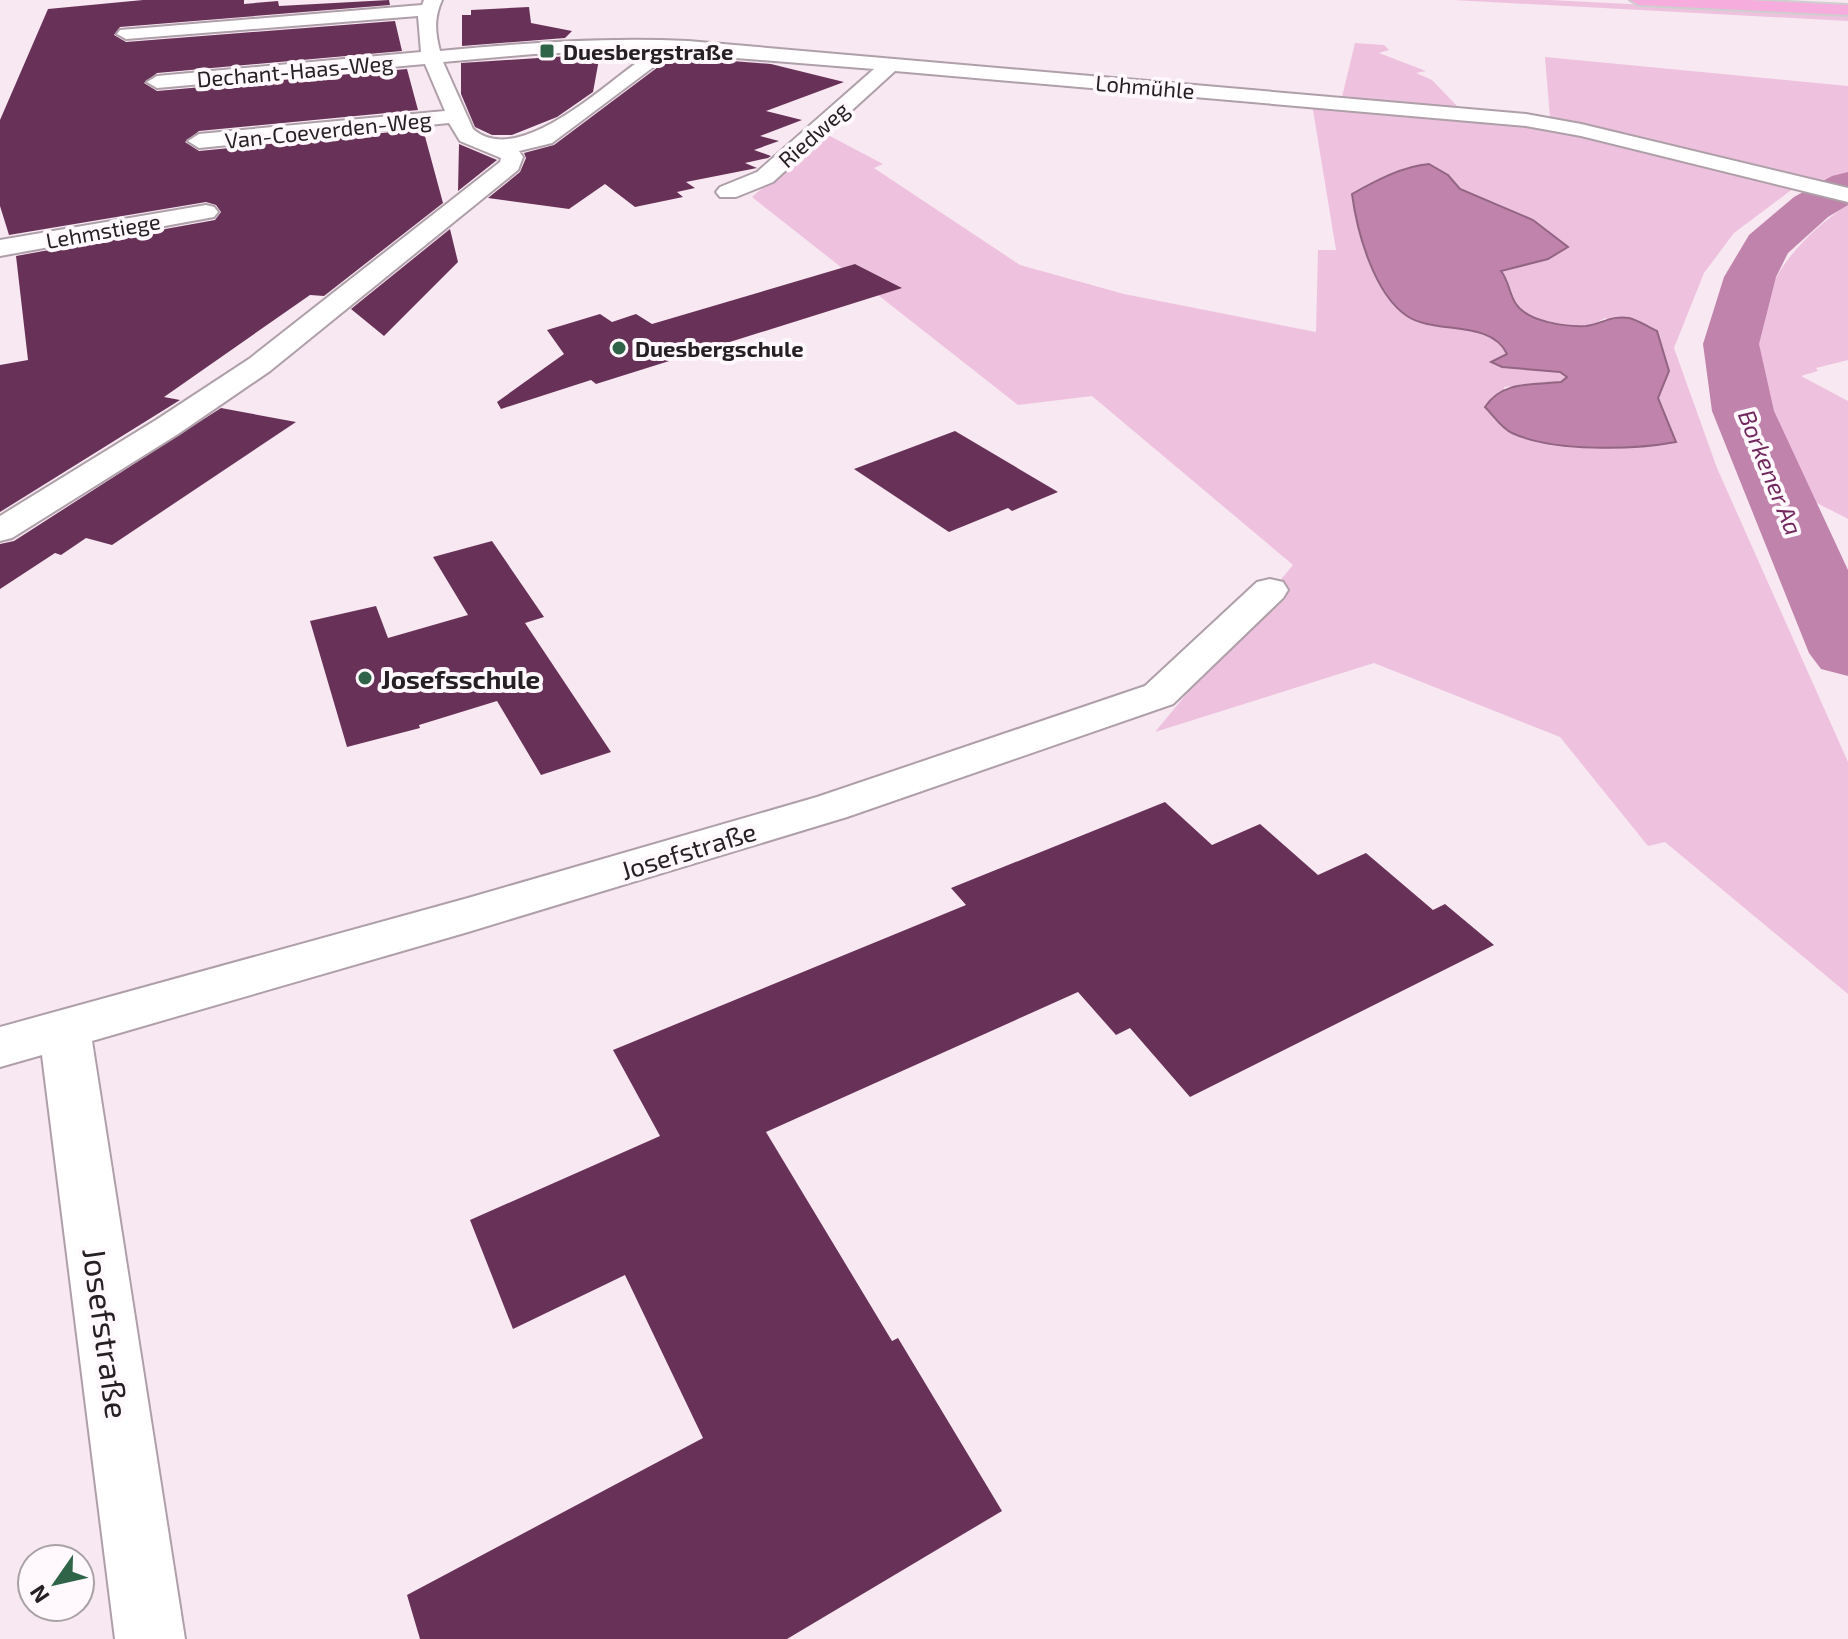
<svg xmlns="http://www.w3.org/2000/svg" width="1848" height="1639" viewBox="0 0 1848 1639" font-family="'Exo 2',sans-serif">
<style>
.green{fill:#eec2de;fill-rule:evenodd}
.water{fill:#c083ac;stroke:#926583;stroke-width:2}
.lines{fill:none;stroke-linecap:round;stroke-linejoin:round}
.river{fill:#c083ac;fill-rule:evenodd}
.building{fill:#683258}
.minor-casing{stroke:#ae9fa8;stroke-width:4}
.highway-casing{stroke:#cfcecf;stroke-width:4}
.minor{fill:#fff;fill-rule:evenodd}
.highway{fill:#f7acde;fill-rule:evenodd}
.poi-dot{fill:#2f6449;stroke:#fff8fc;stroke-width:3}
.labels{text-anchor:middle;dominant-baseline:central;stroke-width:8;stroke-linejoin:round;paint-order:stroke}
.far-poi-label{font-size:22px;font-weight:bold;fill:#252023;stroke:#fff8fc;text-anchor:start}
.far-street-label{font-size:22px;fill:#252023;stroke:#fff8fc}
.far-water-label{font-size:24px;font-style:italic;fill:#71275d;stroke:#fff8fc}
.poi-label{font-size:26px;font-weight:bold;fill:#252023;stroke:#fff8fc;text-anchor:start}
.street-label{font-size:26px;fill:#252023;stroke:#fff8fc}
.near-street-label{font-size:32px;fill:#252023;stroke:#fff8fc}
</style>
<rect width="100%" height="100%" fill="#f8e8f2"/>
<path class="green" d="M 1453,0 L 1550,0 L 1848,15 L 1848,21 Z
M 1355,43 L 1384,45 L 1389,50 L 1379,53 L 1426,71 L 1416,73 L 1432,80 L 1458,107 L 1342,97 Z
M 1545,57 L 1848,86 L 1848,173 L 1827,183 L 1550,118 Z
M 1312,104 L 1543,127 L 1794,188 L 1734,233 L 1704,273 L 1674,348 L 1717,468 L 1848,762 L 1848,994 L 1665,842 L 1648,846 L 1560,737 L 1374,663 L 1155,732 L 1293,565 L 1092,396 L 1018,405 L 878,295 L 900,287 L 855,264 L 842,268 L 752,197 L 826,134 L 883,164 L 874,168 L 1020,265 L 1124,294 L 1316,332 L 1318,250 L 1336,250 ZM 1429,164 L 1448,175 L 1460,189 L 1533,220 L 1567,247 L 1548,259 L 1500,270 C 1510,281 1509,294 1517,305 C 1527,319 1572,328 1589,325 C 1594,324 1601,320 1606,318 L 1669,371 L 1658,398 L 1676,441 C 1620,453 1566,447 1511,433 L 1504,387 L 1561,382 L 1568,377 L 1560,372 L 1502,367 L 1507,354 C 1493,327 1454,329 1428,325 L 1363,243 L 1353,194 C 1375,181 1403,166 1429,164 Z
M 1848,204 L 1848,360 L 1816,368 L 1818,371 L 1801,376 L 1848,401 L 1848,519 C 1835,511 1811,503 1801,491 C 1791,479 1785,455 1779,440 C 1736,337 1757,268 1848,204 Z"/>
<path class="water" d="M 1429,164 L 1448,175 L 1460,189 L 1533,220 L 1568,247 L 1548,259 L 1501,271 C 1509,281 1509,294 1516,304 C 1528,322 1567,327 1586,326 C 1601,324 1612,315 1629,318 C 1638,320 1648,327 1657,331 L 1669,371 L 1658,398 L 1676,442 C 1633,450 1553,452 1512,433 C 1502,429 1493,415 1485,407 C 1502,381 1531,385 1561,382 L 1567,377 L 1560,372 L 1502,367 L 1491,362 L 1507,354 C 1491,319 1435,335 1407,316 C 1374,294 1357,232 1352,194 C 1375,181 1403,166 1429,164 Z"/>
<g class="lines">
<path class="river" d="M 1848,172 L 1848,205 L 1828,217 L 1788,253 L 1776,277 L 1759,344 L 1774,411 L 1848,570 L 1848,676 L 1821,669 L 1809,653 L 1712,411 L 1703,344 L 1724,277 L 1749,235 L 1794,197 L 1832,176 Z"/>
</g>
<path class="building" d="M 143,0 L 244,0 L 244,4 L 278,1 L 279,6 L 389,0 L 390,5 L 120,27 L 114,35 L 126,42 L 395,21 L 402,51 L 157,73 L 144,83 L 157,91 L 407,69 L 418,110 L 199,131 L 185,142 L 199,151 L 423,129 L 443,203 L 324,296 L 310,295 L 164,397 L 180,400 L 0,512 L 0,365 L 28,360 L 16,256 L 215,220 L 221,212 L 216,205 L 206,202 L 9,235 L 0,206 L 0,120 L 48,9 Z
M 529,7 L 531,23 L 572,31 L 565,38 L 462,46 L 462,15 L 471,15 L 471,10 Z
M 600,54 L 593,92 L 557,117 L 512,135 L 492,135 L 475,127 L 461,94 L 461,63 Z
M 656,55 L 771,64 L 844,82 L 766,111 L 802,120 L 760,136 L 779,141 L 754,150 L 771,156 L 768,158 L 745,163 L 757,168 L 686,182 L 695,188 L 677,192 L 683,197 L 635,207 L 605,184 L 569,209 L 488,198 L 520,172 L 526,158 L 524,153 L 554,145 L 658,67 L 658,63 L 651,58 Z
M 459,144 L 497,160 L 458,191 Z
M 450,229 L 458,262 L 384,336 L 351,309 Z
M 855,264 L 902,288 L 596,384 L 591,380 L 501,409 L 497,402 L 564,354 L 547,330 L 600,314 L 612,322 L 636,314 L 652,324 Z
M 221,408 L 296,422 L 112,545 L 86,538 L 61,555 L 55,553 L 0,589 L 0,544 L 14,541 Z
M 955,431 L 1058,492 L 1012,511 L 1008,508 L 949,532 L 854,469 Z
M 492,541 L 544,617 L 525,623 L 611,752 L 541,775 L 497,701 L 419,725 L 420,728 L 347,747 L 310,621 L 376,606 L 388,638 L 468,615 L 433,557 Z
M 1165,802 L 1212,845 L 1260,824 L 1318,875 L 1366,853 L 1433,910 L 1445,904 L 1494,945 L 1190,1097 L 1130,1028 L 1116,1035 L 1078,992 L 766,1132 L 892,1341 L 898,1338 L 1002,1511 L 787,1639 L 420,1639 L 407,1595 L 703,1438 L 625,1275 L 513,1329 L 470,1220 L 660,1136 L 613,1050 L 966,905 L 951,888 Z"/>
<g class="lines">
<g class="minor-casing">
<path id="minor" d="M 424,0 L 442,0 C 434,18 435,32 440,51 C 523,43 605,37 688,41 L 1526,114 L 1581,124 L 1848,188 L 1848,202 L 1581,136 L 1526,126 L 895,71 L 773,182 L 736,197 L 720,197 L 716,192 L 720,187 L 757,172 L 874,69 L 635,50 L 534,54 L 443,62 L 473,129 C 517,168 602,87 639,61 L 653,61 L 656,65 L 552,143 L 519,151 L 523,157 L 518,170 L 270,371 L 178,434 L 12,538 L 0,541 L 0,516 L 156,420 L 249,359 L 500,162 L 501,158 L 460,141 L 449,123 L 199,148 L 188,141 L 199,134 L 445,111 L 425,64 L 157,88 L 147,82 L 157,76 L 421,52 L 418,16 L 126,39 L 117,34 L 120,30 L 422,5 Z
M 206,205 L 214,207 L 218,212 L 214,217 L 0,256 L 0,240 Z
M 1270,579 L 1283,582 L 1288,590 L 1283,598 L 1173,704 L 847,817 L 468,932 L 92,1041 L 185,1639 L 115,1639 L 42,1055 L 0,1067 L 0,1027 L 468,898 L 817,797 L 1145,686 L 1257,582 Z"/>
</g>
<g class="highway-casing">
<path id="highway" d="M 1630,0 L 1747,0 L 1848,5 L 1848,15 L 1639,5 Z"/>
</g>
<use href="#minor" class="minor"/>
<use href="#highway" class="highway"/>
</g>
<g class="poi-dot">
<rect x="539" y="43" width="16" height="16" rx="4"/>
<circle cx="619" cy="348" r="8"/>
<circle cx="365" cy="678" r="8"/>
</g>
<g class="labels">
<g class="far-poi-label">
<text x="563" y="51">Duesbergstraße</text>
<text x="635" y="348">Duesbergschule</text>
</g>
<g class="far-street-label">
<text transform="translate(295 70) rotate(-5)">Dechant-Haas-Weg</text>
<text transform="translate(1145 86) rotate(5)">Lohmühle</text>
<text transform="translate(328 129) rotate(-6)">Van-Coeverden-Weg</text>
<text transform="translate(813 134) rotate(-42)">Riedweg</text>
<text transform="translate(103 230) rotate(-10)">Lehmstiege</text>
</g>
<g class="far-water-label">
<text transform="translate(1771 472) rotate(68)">Borkener Aa</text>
</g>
<g class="poi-label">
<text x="381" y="678">Josefsschule</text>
</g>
<g class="street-label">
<text transform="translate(688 850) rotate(-17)">Josefstraße</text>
</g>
<g class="near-street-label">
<text transform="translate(107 1333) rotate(82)">Josefstraße</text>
</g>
</g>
<g transform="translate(56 1583) rotate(236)"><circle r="38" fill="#fff8fc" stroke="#a8a2a5" stroke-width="2"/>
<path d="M0-6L14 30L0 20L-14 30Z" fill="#2f6449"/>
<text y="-12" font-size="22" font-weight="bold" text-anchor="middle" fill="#252023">N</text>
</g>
</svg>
